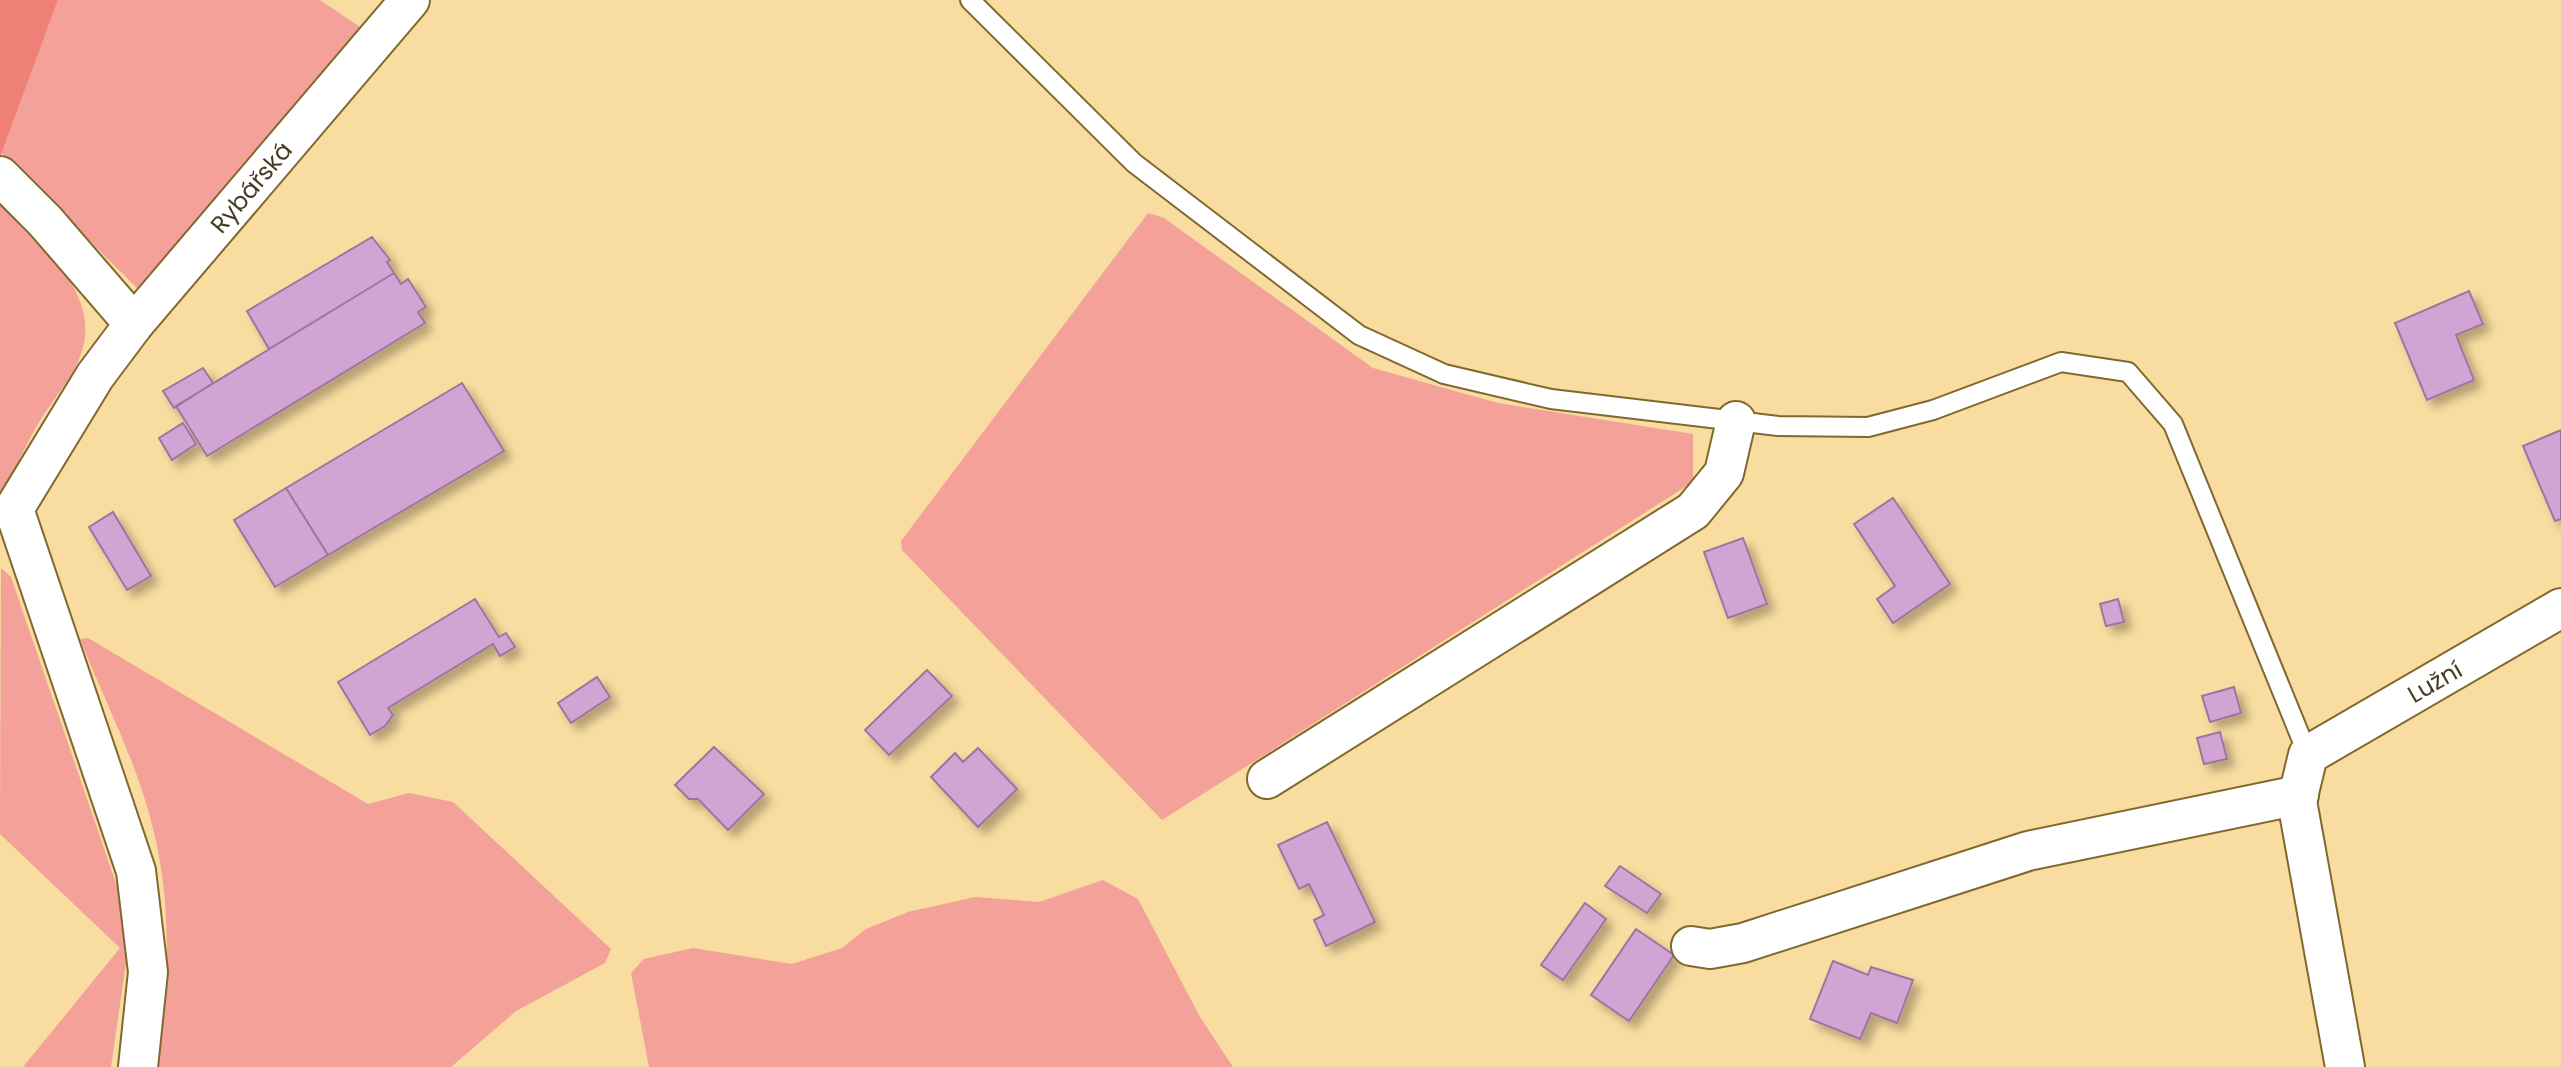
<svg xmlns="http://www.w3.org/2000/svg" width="2561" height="1067" viewBox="0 0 2561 1067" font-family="Poppins,sans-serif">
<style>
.green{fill:#f3a199}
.forest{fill:#ef8077}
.building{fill:#d2a4d3;stroke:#9f74a0;stroke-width:2;filter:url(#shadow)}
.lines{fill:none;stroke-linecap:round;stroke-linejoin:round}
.lane-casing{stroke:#81682e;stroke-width:22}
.street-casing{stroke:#81682e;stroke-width:42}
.lane{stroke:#fff;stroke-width:18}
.street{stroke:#fff;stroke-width:38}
.labels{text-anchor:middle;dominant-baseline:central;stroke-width:8;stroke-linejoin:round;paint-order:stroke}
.street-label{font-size:24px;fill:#463b23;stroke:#f8dca0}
</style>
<defs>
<filter id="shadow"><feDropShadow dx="7" dy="7" stdDeviation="4" flood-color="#0004"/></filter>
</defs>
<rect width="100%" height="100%" fill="#f8dca0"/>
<path class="green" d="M 58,0 L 320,0 L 363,29 L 137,288 L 1,153 Z
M 0,205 L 6,206 C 33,235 76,274 84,315 C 92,358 62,386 41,419 C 25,445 13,474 0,501 Z
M 1148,213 L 1164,218 L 1373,368 L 1498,403 L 1693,434 L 1693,482 L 1162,820 L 902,550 L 901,541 Z
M 1,568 L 11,577 L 121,898 L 127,956 L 111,1067 L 23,1067 L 120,948 L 0,834 Z
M 88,638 L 368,804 L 409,793 L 453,802 L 611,949 L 605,963 L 516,1011 L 451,1067 L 158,1067 C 169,983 173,899 150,817 C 135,759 102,695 80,639 Z
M 1103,880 L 1138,899 L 1200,1017 L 1233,1067 L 649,1067 L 631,973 L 644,959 L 693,948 L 792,964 L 842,948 L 866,929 L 908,912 L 975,897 L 1039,902 Z"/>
<path class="forest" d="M 0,0 L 58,0 L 0,157 Z"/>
<path class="building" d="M 372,237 L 390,260 L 387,262 L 394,273 L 269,349 L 247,311 Z
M 394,273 L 401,284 L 408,279 L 426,307 L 418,312 L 425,323 L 207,456 L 176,406 Z
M 2469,291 L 2483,324 L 2456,335 L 2474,380 L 2427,400 L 2395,323 Z
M 203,368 L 213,383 L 174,408 L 163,391 Z
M 462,383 L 504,451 L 328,555 L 286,488 Z
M 183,423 L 196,444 L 172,460 L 159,438 Z
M 2561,430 L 2561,519 L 2555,521 L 2523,446 Z
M 286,488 L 328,555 L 275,587 L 234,520 Z
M 1893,498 L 1950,584 L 1893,623 L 1877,599 L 1895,586 L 1854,524 Z
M 113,512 L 151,576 L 127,590 L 89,527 Z
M 1743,538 L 1767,604 L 1728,618 L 1704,552 Z
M 475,599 L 499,637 L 506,633 L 515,647 L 500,656 L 493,644 L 388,708 L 393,715 L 385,726 L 370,735 L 338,682 Z
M 2118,599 L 2124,622 L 2106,626 L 2100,604 Z
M 927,670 L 952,696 L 889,755 L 865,730 Z
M 597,677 L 610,697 L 571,723 L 558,703 Z
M 2234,687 L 2241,713 L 2210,722 L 2202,696 Z
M 2220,732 L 2227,759 L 2204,764 L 2197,738 Z
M 714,747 L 764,794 L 728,830 L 698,799 L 689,799 L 675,785 Z
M 978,748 L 1017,789 L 978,827 L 931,777 L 955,753 L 963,762 Z
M 1327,822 L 1375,922 L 1326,946 L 1314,920 L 1324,915 L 1309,884 L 1299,889 L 1278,845 Z
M 1620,866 L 1661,894 L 1647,913 L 1605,886 Z
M 1585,903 L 1606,919 L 1563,980 L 1541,965 Z
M 1636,929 L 1674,955 L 1629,1021 L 1591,995 Z
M 1833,961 L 1868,975 L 1871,967 L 1913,980 L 1897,1023 L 1871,1013 L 1860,1039 L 1810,1019 Z"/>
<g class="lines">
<g class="lane-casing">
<path id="lane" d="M 970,0 L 1134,163 L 1359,335 L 1444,374 L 1551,399 L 1778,426 L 1868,427 L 1933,410 L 2061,362 L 2128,372 L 2173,424 L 2308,755"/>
</g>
<g class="street-casing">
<g id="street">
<path d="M 0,176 L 45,221 L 134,324"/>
<path d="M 1267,779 L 1693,511 L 1724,473 L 1736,421"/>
<path d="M 1691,946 L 1710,949 L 1743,943 L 2028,851 L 2299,795"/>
<path id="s1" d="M 138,1067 L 148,972 L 136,871 L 14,509 L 95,376 L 134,324 L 410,0"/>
<path id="s2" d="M 2345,1067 L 2297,801 L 2308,755 L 2561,608"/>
</g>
</g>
<use href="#lane" class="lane"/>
<use href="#street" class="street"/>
</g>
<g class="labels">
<g class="street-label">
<text stroke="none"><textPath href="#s1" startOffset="980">Rybářská</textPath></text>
<text stroke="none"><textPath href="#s2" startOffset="464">Lužní</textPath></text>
</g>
</g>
</svg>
